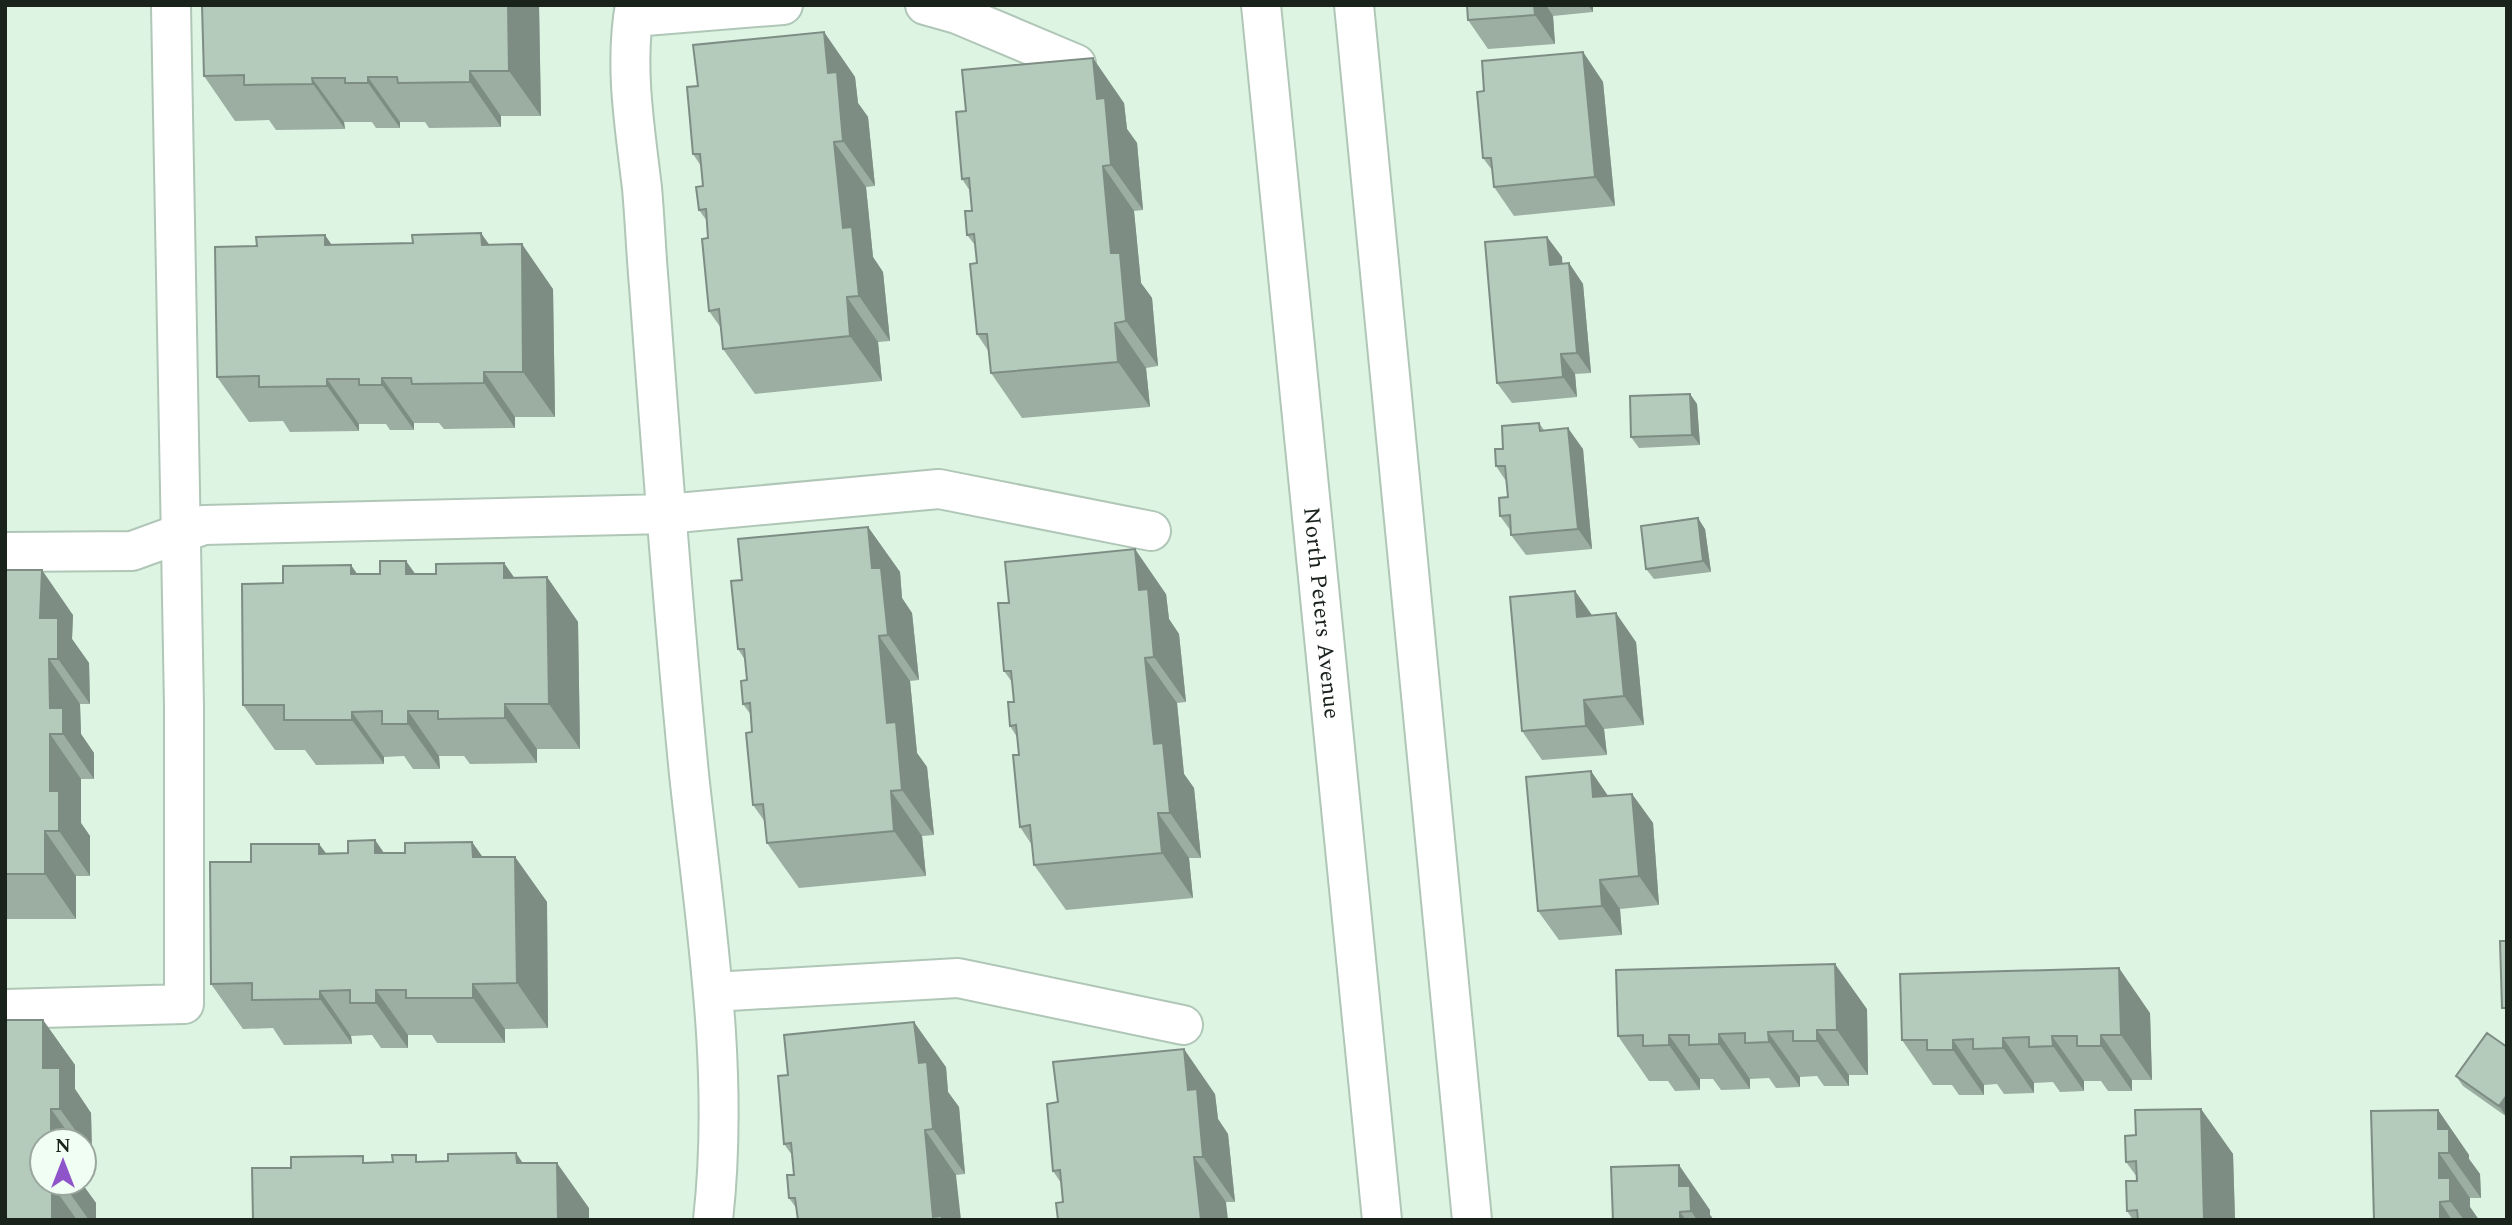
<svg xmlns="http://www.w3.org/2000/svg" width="2512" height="1225" viewBox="0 0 2512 1225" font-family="Spectral,serif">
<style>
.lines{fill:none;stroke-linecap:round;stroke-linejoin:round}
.minor-casing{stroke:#b0c6b7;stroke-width:42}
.major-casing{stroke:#b0c6b7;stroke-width:42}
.minor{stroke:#fff;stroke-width:38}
.major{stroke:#fff;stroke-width:38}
.wall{fill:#9baea1}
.shaded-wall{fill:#7e8d83}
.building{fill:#b4cabb;stroke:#7e8d83;stroke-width:2}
.labels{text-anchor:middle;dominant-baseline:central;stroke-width:5;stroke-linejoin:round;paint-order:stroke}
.street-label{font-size:23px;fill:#1a221c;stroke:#f0fef4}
</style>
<rect width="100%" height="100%" fill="#ddf4e3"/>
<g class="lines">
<g class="minor-casing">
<path id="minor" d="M 635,5 C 624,66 635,128 642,188 C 645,221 646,253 649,286 C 661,449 673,612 689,774 C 705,923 730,1070 713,1220
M 925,5 L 957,14 L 1076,64
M 633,17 L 783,5
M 5,552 L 132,551 L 204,525 L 666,514 L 939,489 L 1151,531
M 713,992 L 958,978 L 1183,1025
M 5,1009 L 184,1004 L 184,706 L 171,6"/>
</g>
<g class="major-casing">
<g id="major">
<path id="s1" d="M 1261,5 L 1382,1220"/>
<path d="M 1354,5 L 1472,1220"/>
</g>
</g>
<use href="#minor" class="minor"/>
<use href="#major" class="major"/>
</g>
<path class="wall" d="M 539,5 L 541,116 L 501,116 L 501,127 L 429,128 L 425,122 L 400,122 L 400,128 L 376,128 L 372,122 L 344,122 L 345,129 L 276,130 L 269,120 L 235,121 L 204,76 Z
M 1467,5 L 1593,5 L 1593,12 L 1553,16 L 1555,44 L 1488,49 L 1468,20 Z
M 824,32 L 855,77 L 858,103 L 868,117 L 875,186 L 866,187 L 873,257 L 883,272 L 890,341 L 878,342 L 882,381 L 755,394 L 723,349 L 721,328 L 709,311 L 708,238 L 707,221 L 699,210 L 703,186 L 701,166 L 693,154 L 698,86 Z
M 1583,52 L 1603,82 L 1615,206 L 1514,216 L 1494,187 L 1492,170 L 1483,158 L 1484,91 Z
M 1124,103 L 1127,129 L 1137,143 L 1143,210 L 1134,211 L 1141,283 L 1152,298 L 1158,366 L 1146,368 L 1150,407 L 1022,418 L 991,373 L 989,352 L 977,334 L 977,263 L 975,245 L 967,235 L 972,211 L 970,191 L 962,179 L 966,111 Z
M 1547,237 L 1562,257 L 1562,264 L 1569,263 L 1583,284 L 1591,373 L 1575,374 L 1577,397 L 1512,403 L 1497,383 Z
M 331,245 L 490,245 L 553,289 L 555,417 L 515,417 L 515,428 L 444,429 L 439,423 L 414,423 L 414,430 L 390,430 L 386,424 L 359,424 L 359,431 L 290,432 L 283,421 L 249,422 L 217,377 Z
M 1690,394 L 1697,404 L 1700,445 L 1639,448 L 1631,437 Z
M 1539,423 L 1544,430 L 1583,449 L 1592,549 L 1526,555 L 1511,535 L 1511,531 L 1500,516 L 1508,497 L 1506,481 L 1496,466 L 1503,449 Z
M 868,527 L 900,572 L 902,598 L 912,613 L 919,680 L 910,681 L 917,753 L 927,767 L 934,835 L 922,836 L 926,876 L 799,888 L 767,843 L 765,822 L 753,805 L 752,732 L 751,715 L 743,704 L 747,680 L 745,660 L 738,649 L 742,580 Z
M 1705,529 L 1711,572 L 1654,579 L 1646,569 Z
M 406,561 L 415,574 L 436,574 L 504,563 L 514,578 L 547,577 L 578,622 L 580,749 L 537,749 L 537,763 L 470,764 L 464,756 L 439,756 L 440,769 L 413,769 L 404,756 L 384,757 L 384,764 L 316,765 L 305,750 L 275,750 L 243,705 L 357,574 L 380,574 Z
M 5,570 L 73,615 L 72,639 L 89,663 L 90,704 L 80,704 L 81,734 L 94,753 L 94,779 L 81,779 L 81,823 L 90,836 L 90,876 L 76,876 L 76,919 L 5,919 Z
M 1575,591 L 1592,615 L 1636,642 L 1644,725 L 1604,729 L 1607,755 L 1542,760 L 1522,731 Z
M 1166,594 L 1169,619 L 1179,634 L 1186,702 L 1177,703 L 1184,774 L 1194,788 L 1201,858 L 1189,858 L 1193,898 L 1066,910 L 1034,865 L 1032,845 L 1020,827 L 1019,755 L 1017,737 L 1010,726 L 1014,702 L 1012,682 L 1004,671 Z
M 1632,794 L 1653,823 L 1659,905 L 1620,909 L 1622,935 L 1559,940 L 1538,911 L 1608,796 Z
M 375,840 L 384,853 L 405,853 L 472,842 L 482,857 L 515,857 L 547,902 L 548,1028 L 505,1029 L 505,1043 L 437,1043 L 432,1035 L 408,1035 L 408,1048 L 381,1048 L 372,1035 L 351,1036 L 352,1044 L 284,1045 L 273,1028 L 243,1029 L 211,984 L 251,862 L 319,844 L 326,853 L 348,853 Z
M 1867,1009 L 1868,1075 L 1849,1075 L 1849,1086 L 1824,1086 L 1817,1076 L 1800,1077 L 1800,1087 L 1776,1088 L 1769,1078 L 1750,1079 L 1750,1089 L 1721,1090 L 1713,1079 L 1700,1079 L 1700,1090 L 1675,1091 L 1668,1081 L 1649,1081 L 1618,1036 Z
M 2150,1013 L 2152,1080 L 2132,1080 L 2132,1091 L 2108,1091 L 2101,1081 L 2084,1081 L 2084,1091 L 2060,1092 L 2053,1082 L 2034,1083 L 2034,1093 L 2004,1094 L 1997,1084 L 1984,1085 L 1984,1095 L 1959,1095 L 1952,1085 L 1933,1085 L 1902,1040 Z
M 43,1020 L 75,1065 L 75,1089 L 91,1113 L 92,1154 L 84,1154 L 84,1141 L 42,1141 L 83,1183 L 83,1185 L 96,1203 L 96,1220 L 5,1220 Z
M 2487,1033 L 2507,1117 L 2463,1086 L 2456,1076 Z
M 946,1067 L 948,1092 L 959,1107 L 965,1174 L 956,1175 L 797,1209 L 789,1198 L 794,1175 L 792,1155 L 784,1144 L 788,1075 Z
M 1215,1094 L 1218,1119 L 1228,1134 L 1235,1202 L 1063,1202 L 1061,1183 L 1053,1171 Z
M 2201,1109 L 2233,1154 L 2235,1220 L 2133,1220 L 2127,1211 L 2137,1181 L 2137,1177 L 2126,1162 L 2136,1135 Z
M 2438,1110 L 2469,1155 L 2469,1159 L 2480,1174 L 2481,1198 L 2470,1198 L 2470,1207 L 2479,1220 L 2374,1220 Z
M 1611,1167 L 1710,1210 L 1710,1215 L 1714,1220 L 1613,1220 Z"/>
<path class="shaded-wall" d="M 508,5 L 539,5 L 541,116 L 509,71 Z
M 1534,5 L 1546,5 L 1553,16 L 1555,44 L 1535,15 Z
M 1588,5 L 1593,5 L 1593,12 Z
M 824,32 L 855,77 L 858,103 L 868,117 L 875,186 L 843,141 L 828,73 Z
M 1583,52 L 1603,82 L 1615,206 L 1595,177 Z
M 1093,58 L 1124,103 L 1127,129 L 1137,143 L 1143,210 L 1111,165 L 1097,99 Z
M 470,71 L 501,116 L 501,127 L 470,82 Z
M 368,77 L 400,122 L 400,128 L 368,83 Z
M 312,78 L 344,122 L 345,129 L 313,84 Z
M 834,142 L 866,187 L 873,257 L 883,272 L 890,341 L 859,296 L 843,228 Z
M 1103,166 L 1134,211 L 1141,283 L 1152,298 L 1158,366 L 1126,321 L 1111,253 Z
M 481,233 L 513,278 L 482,245 Z
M 325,235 L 356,280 L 325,245 Z
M 1547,237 L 1562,257 L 1564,286 L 1550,265 Z
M 522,244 L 553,289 L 555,417 L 523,372 Z
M 1569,263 L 1583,284 L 1591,373 L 1577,353 Z
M 847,297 L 878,342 L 882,381 L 850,336 Z
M 1115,323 L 1146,368 L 1150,407 L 1118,362 Z
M 1561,354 L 1575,374 L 1577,397 L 1563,377 Z
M 484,372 L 515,417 L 515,428 L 484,383 Z
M 382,378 L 414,423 L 414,430 L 382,385 Z
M 327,379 L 359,424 L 359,431 L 327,386 Z
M 1690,394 L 1697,404 L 1700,445 L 1692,435 Z
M 1568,428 L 1583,449 L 1592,549 L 1578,529 Z
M 1698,518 L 1705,529 L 1711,572 L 1703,561 Z
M 868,527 L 900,572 L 902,598 L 912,613 L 919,680 L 888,635 L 872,568 Z
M 1135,549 L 1166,594 L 1169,619 L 1179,634 L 1186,702 L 1154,657 L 1139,590 Z
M 406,561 L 438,606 L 406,574 Z
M 504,563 L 536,608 L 504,578 Z
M 351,565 L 382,610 L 351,574 Z
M 42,570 L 73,615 L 72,639 L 89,663 L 90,704 L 58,659 L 40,618 Z
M 547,577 L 578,622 L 580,749 L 549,704 Z
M 1575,591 L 1595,620 L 1577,617 Z
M 1616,613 L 1636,642 L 1644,725 L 1624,696 Z
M 879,636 L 910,681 L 917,753 L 927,767 L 934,835 L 902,790 L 887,723 Z
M 1145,658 L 1177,703 L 1184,774 L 1194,788 L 1201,858 L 1170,813 L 1154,744 Z
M 49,659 L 80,704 L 81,734 L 94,753 L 94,779 L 63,734 L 50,708 Z
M 1584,700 L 1604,729 L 1607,755 L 1586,726 Z
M 505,704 L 537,749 L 537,763 L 505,718 Z
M 408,711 L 439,756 L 440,769 L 408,724 Z
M 352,712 L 384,757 L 384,764 L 352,720 Z
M 50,734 L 81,779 L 81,823 L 90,836 L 90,876 L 59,831 L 50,791 Z
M 1591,771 L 1611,800 L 1593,797 Z
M 891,791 L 922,836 L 926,876 L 894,831 Z
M 1632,794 L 1653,823 L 1659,905 L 1639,876 Z
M 1158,813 L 1189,858 L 1193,898 L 1162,853 Z
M 45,831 L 76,876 L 76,919 L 45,874 Z
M 375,840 L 406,885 L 375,853 Z
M 472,842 L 504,887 L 473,857 Z
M 319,844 L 351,889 L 319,854 Z
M 515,857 L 547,902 L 548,1028 L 517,983 Z
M 1600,880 L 1620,909 L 1622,935 L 1602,906 Z
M 1835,964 L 1867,1009 L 1868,1075 L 1837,1030 Z
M 2119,968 L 2150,1013 L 2152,1080 L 2121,1035 Z
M 473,984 L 505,1029 L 505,1043 L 473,998 Z
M 376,990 L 408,1035 L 408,1048 L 376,1003 Z
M 320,991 L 351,1036 L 352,1044 L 320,999 Z
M 43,1020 L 75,1065 L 75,1089 L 91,1113 L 92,1154 L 84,1143 L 84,1141 L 83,1141 L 60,1109 L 43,1068 Z
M 914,1022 L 946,1067 L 948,1092 L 959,1107 L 965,1174 L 933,1129 L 919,1063 Z
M 1817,1030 L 1849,1075 L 1849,1086 L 1817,1041 Z
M 1768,1032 L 1800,1077 L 1800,1087 L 1769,1042 Z
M 1719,1034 L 1750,1079 L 1750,1089 L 1719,1044 Z
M 1669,1035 L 1700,1079 L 1700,1090 L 1669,1045 Z
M 2101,1035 L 2132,1080 L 2132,1091 L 2101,1046 Z
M 2052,1036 L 2084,1081 L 2084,1091 L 2053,1046 Z
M 2003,1038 L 2034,1083 L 2034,1093 L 2003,1048 Z
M 1953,1040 L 1984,1085 L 1984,1095 L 1953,1050 Z
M 1184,1049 L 1215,1094 L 1218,1119 L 1228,1134 L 1235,1202 L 1203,1157 L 1188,1090 Z
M 2507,1095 L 2507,1117 L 2499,1106 Z
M 51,1109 L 74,1141 L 51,1141 Z
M 2201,1109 L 2233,1154 L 2235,1220 L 2204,1220 Z
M 2438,1110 L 2469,1155 L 2469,1159 L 2480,1174 L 2481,1198 L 2449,1153 L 2438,1129 Z
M 925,1130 L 956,1175 L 961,1220 L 935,1220 L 933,1217 Z
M 516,1153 L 547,1198 L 517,1163 Z
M 2439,1153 L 2470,1198 L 2470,1207 L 2479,1220 L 2464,1220 L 2450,1201 L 2439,1178 Z
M 1194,1157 L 1226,1202 L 1228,1220 L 1201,1220 Z
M 557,1163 L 589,1208 L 589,1220 L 558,1220 Z
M 1679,1165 L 1710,1210 L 1710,1215 L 1714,1220 L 1697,1220 L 1691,1211 L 1679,1186 Z
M 64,1183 L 83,1183 L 83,1185 L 96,1203 L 96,1220 L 89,1220 L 64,1185 Z
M 52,1185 L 77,1220 L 52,1220 Z
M 2440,1202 L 2452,1220 L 2440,1220 Z
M 1680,1212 L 1686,1220 L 1680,1220 Z"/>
<path class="building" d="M 202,5 L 508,5 L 509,71 L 470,71 L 470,82 L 398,83 L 397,77 L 368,77 L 368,83 L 345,83 L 345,78 L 312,78 L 313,84 L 244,85 L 244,75 L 204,76 Z
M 1467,5 L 1534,5 L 1535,15 L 1468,20 Z
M 824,32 L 828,73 L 837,72 L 843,141 L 834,142 L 843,228 L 852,227 L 859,296 L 847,297 L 850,336 L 723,349 L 719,309 L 709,311 L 702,239 L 708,238 L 706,209 L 699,210 L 696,187 L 703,186 L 700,154 L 693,154 L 687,87 L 698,86 L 693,45 Z
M 1583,52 L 1595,177 L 1494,187 L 1491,158 L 1483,158 L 1477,92 L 1484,91 L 1482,61 Z
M 1093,58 L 1097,99 L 1105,98 L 1111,165 L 1103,166 L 1111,253 L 1120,253 L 1126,321 L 1115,323 L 1118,362 L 991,373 L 987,334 L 977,334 L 970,264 L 977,263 L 974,234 L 967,235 L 965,211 L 972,211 L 969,178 L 962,179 L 956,112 L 966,111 L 962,70 Z
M 481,233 L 482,245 L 522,244 L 523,372 L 484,372 L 484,383 L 412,384 L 411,378 L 382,378 L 382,385 L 359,385 L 359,379 L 327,379 L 327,386 L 259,387 L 259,376 L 217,377 L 215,247 L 257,246 L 256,237 L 325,235 L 325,245 L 413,243 L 412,235 Z
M 1547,237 L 1550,265 L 1569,263 L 1577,353 L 1561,354 L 1563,377 L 1497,383 L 1485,242 Z
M 1690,394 L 1692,435 L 1631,437 L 1630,396 Z
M 1539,423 L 1540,431 L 1568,428 L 1578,529 L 1511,535 L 1510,515 L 1500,516 L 1499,498 L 1508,497 L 1505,466 L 1496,466 L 1495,449 L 1503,449 L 1502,426 Z
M 1698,518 L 1703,561 L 1646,569 L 1641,526 Z
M 868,527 L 872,568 L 881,568 L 888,635 L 879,636 L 887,723 L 896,722 L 902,790 L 891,791 L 894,831 L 767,843 L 763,804 L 753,805 L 746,733 L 752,732 L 750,703 L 743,704 L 741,681 L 747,680 L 744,649 L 738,649 L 731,581 L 742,580 L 738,539 Z
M 1135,549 L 1139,590 L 1148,589 L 1154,657 L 1145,658 L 1154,744 L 1163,743 L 1170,813 L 1158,813 L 1162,853 L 1034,865 L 1030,825 L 1020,827 L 1013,755 L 1019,755 L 1016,725 L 1010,726 L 1008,702 L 1014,702 L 1011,671 L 1004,671 L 998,603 L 1009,603 L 1005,562 Z
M 380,561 L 406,561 L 406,574 L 436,574 L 436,564 L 504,563 L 504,578 L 547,577 L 549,704 L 505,704 L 505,718 L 438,719 L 438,711 L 408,711 L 408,724 L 382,724 L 382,711 L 352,712 L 352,720 L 284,720 L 284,705 L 243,705 L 242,584 L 283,583 L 283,566 L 351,565 L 351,574 L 380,574 Z
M 5,570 L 42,570 L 40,618 L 58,618 L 58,659 L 49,659 L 50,708 L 63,708 L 63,734 L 50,734 L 50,791 L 59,791 L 59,831 L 45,831 L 45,874 L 5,874 Z
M 1575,591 L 1577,617 L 1616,613 L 1624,696 L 1584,700 L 1586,726 L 1522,731 L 1510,597 Z
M 1591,771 L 1593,797 L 1632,794 L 1639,876 L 1600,880 L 1602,906 L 1538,911 L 1526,777 Z
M 375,840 L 375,853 L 405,853 L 405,843 L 472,842 L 473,857 L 515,857 L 517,983 L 473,984 L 473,998 L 406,998 L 406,990 L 376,990 L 376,1003 L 350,1003 L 350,990 L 320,991 L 320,999 L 252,1000 L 252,983 L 211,984 L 210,862 L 251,862 L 251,844 L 319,844 L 319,854 L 348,853 L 348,841 Z
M 2500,941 L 2507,941 L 2507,1008 L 2502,1008 Z
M 1835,964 L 1837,1030 L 1817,1030 L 1817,1041 L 1793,1041 L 1793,1031 L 1768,1032 L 1769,1042 L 1745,1043 L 1745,1033 L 1719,1034 L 1719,1044 L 1689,1045 L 1689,1035 L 1669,1035 L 1669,1045 L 1643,1046 L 1643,1035 L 1618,1036 L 1616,970 Z
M 2119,968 L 2121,1035 L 2101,1035 L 2101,1046 L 2077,1046 L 2077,1036 L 2052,1036 L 2053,1046 L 2029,1047 L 2029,1037 L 2003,1038 L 2003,1048 L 1973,1049 L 1973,1039 L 1953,1040 L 1953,1050 L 1927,1050 L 1927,1040 L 1902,1040 L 1900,974 Z
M 5,1020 L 43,1020 L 43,1068 L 60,1068 L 60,1109 L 51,1109 L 51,1141 L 42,1141 L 42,1183 L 64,1183 L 64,1185 L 52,1185 L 52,1220 L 5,1220 Z
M 914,1022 L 919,1063 L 927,1062 L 933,1129 L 925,1130 L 933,1217 L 942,1216 L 942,1220 L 798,1220 L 795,1198 L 789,1198 L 787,1175 L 794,1175 L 791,1143 L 784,1144 L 778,1076 L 788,1075 L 784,1035 Z
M 2487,1033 L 2507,1047 L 2507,1095 L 2499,1106 L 2456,1076 Z
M 1184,1049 L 1188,1090 L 1197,1089 L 1203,1157 L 1194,1157 L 1201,1220 L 1058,1220 L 1056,1203 L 1063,1202 L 1060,1170 L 1053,1171 L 1047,1104 L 1058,1102 L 1053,1062 Z
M 2201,1109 L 2204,1220 L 2138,1220 L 2137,1210 L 2127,1211 L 2126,1181 L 2137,1181 L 2136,1161 L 2126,1162 L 2125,1136 L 2136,1135 L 2135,1110 Z
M 2438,1110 L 2438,1129 L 2449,1129 L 2449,1153 L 2439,1153 L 2439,1178 L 2450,1178 L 2450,1201 L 2440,1202 L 2440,1220 L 2374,1220 L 2371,1111 Z
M 516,1153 L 517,1163 L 557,1163 L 558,1220 L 253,1220 L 252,1168 L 291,1168 L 291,1157 L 363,1156 L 363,1163 L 393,1162 L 392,1155 L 416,1155 L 416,1162 L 448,1161 L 448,1154 Z
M 1679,1165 L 1679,1186 L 1690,1186 L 1691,1211 L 1680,1212 L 1680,1220 L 1613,1220 L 1611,1167 Z"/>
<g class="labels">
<g class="street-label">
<text stroke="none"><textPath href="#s1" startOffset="611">North Peters Avenue</textPath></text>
</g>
</g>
<rect width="2512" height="1225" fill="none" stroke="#1a221c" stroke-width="14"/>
<g transform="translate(63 1162)"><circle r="33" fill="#f0fef4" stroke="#9aa69e" stroke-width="2"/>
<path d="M0-5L12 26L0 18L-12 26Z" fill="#9054ca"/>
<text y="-10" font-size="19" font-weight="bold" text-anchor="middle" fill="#1a221c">N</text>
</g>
</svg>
